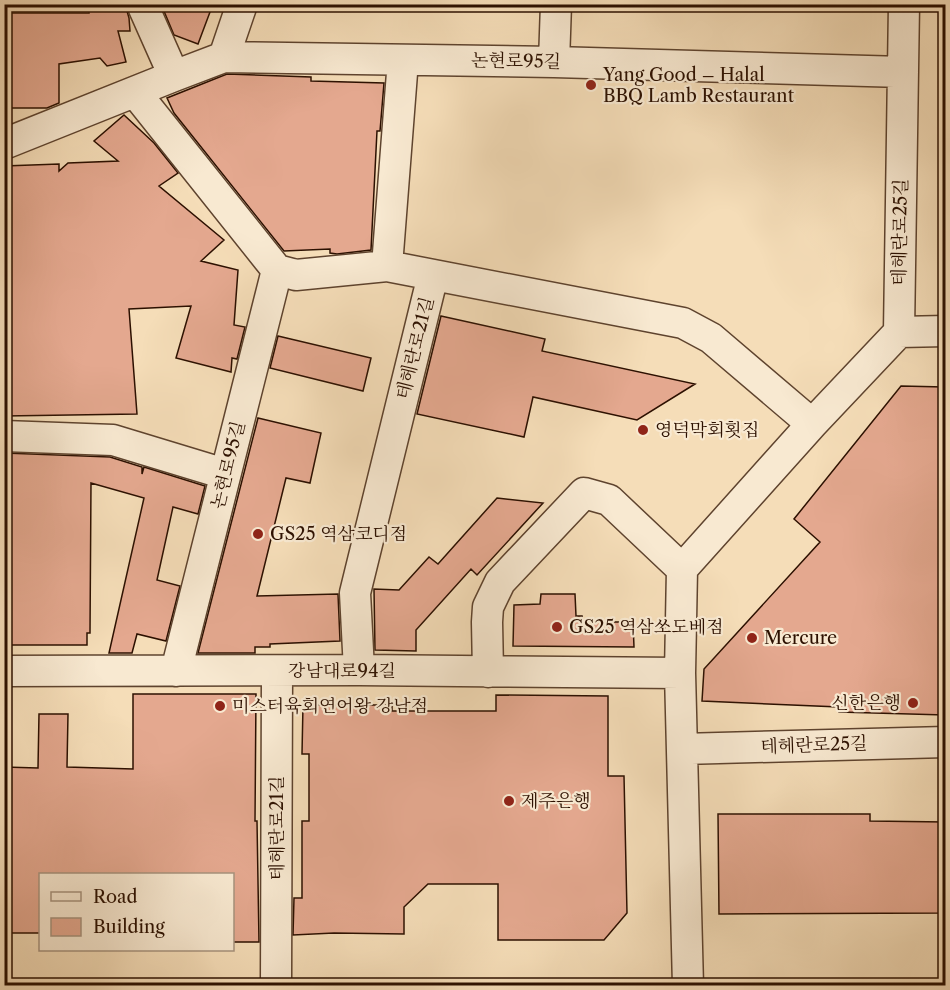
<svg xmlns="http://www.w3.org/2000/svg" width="950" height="990" viewBox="0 0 950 990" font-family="'Libre Caslon Text','Noto Serif KR',serif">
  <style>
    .building { fill: #e4a88f; stroke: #2c1000; stroke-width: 1.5 }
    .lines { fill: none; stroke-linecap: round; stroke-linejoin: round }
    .minor-casing { stroke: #5e432e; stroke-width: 33 }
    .minor { stroke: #f8e9d1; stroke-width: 30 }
    .poi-dot { fill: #8f2418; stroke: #f8e9d1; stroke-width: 2 }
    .labels { text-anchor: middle; stroke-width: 4.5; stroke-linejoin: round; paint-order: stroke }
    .street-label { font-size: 18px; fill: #2c1000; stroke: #f8e9d1 }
    .poi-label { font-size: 18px; fill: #2c1000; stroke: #f8e9d1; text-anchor: start }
  </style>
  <rect width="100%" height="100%" fill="#f5ddb8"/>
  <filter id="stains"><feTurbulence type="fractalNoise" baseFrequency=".00333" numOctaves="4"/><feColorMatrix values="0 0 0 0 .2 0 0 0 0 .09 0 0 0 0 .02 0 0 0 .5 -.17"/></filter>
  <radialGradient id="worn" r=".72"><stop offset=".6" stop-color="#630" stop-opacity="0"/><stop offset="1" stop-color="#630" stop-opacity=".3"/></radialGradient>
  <path class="building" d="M89 4H125L129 18 130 31H118L126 62 107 66 100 58 59 64V103L47 108H4V13H89Z
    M161 4H213L198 44 174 35Z
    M227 74 311 77V81L384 83 380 131H377L371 250 337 254 330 253V249L284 251 174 113 167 98Z
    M124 115 154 143 178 173 159 186 224 240 201 261 238 270 234 325 245 327 237 359 232 358 231 372 176 358 191 306 129 309 137 414 4 416V166L59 164V171L68 163 118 161 94 141Z
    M441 316 545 339 542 351 695 384 637 420 533 397 524 437 417 414Z
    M278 336 371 358 363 391 270 368Z
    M901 386 944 387 940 654H945V715L839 712V707L702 701 704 669 820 542 794 519Z
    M258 418 321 433 310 483 286 478 257 596 338 594 340 641 270 644V647H255V653H198Z
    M4 453 110 457 142 467V474L144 467 205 486 198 514 173 507 157 580 180 586 166 641 137 634 132 653H109L144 498 91 483 90 633H87V645H4Z
    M497 498 543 503 477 575 471 569 416 630V651L375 650 374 589 399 590 429 557 438 564Z
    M541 594H575L576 616H582V622H633L634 647 513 646 514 605 540 604Z
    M133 694H256L255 821H257L259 942H232V874H40V933H4V767L38 768 39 714H68L67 767 133 769Z
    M496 695 608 696V776H624L627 913 604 940H498V884H428L404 907V934L334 933 293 935 294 898H302V821H309V754H302L303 705H392V711H496Z
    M718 814H870V821L945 822V913L719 914Z"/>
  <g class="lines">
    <defs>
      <path id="minor" d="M142 4 174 76
        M224 57 242 4
        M554 62 556 4
        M135 92 277 270
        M4 144 174 76 224 57 554 62 903 72
        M387 266 403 60
        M277 270 296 275 387 266 683 323 711 338 812 424
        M899 332 946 331
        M4 436 113 440 225 474
        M359 670 355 593 433 275
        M4 671 359 670 680 673
        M176 671 277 270
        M488 672 487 622 488 607 500 582 584 493 609 500 682 569
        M682 749 946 742
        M276 986 277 671
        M688 986 680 673 682 569 812 424 899 332 904 4"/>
    </defs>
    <use href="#minor" class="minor-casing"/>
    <use href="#minor" class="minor"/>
  </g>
  <g class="poi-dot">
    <circle cx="591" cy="85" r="6"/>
    <circle cx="643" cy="430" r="6"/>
    <circle cx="258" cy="534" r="6"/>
    <circle cx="557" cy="627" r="6"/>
    <circle cx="752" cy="638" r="6"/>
    <circle cx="913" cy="703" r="6"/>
    <circle cx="220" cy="706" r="6"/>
    <circle cx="509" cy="801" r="6"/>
  </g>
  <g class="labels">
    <g class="street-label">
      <text transform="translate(516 61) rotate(1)" y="6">논현로95길</text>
      <text transform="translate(900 232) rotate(-89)" y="6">테헤란로25길</text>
      <text transform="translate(415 348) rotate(-76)" y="6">테헤란로21길</text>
      <text transform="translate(228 465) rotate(-76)" y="6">논현로95길</text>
      <text x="342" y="677">강남대로94길</text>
      <text transform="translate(814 745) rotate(-2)" y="6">테헤란로25길</text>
      <text transform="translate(277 828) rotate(-90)" y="6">테헤란로21길</text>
    </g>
    <g class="poi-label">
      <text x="603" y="81">Yang Good – Halal<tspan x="603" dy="21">BBQ Lamb Restaurant</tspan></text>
      <text x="655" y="436">영덕막회횟집</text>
      <text x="270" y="540">GS25 역삼코디점</text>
      <text x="569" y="633">GS25 역삼쏘도베점</text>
      <text x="764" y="644">Mercure</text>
      <text x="901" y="709" text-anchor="end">신한은행</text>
      <text x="232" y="712">미스터육회연어왕 강남점</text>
      <text x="521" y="807">제주은행</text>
    </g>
  </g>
  <rect width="950" height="990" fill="none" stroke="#f5ddb8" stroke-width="24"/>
  <rect x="6" y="6" width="938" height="978" fill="none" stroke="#2c1000" stroke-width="3"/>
  <rect x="12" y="12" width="926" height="966" fill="none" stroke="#2c1000" stroke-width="1.5"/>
  <rect x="39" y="873" width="195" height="78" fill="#f8e9d1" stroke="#a6927d" stroke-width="1.5"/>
  <rect x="51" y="892" width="30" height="9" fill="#f8e9d1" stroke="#a6927d" stroke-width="1.5"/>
  <text x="93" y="903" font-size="18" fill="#2c1000">Road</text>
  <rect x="51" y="918" width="30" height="18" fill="#e4a88f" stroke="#a6927d" stroke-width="1.5"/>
  <text x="93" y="933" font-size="18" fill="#2c1000">Building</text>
  <rect width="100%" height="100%" filter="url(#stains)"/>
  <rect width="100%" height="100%" fill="url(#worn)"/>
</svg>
